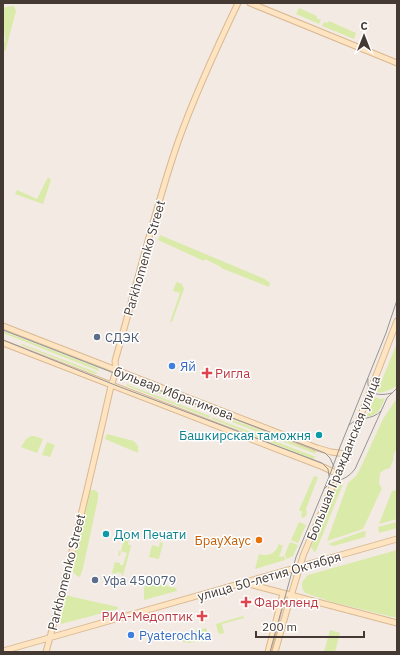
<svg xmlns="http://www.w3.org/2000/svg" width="400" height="655" viewBox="0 0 400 655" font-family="'IBM Plex Sans',sans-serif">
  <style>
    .green { fill: #d9eaa9 }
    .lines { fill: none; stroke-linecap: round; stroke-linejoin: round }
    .secondary-casing { stroke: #d9b892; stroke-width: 7 }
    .secondary { stroke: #ffe4c1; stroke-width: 5 }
    .tram { stroke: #949494; stroke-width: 1 }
    .service-dot { fill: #5c6f8a; stroke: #fff; stroke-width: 1.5 }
    .shop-dot { fill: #3f7fe0; stroke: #fff; stroke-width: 1.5 }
    .health-dot { fill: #e0444e; stroke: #fff; stroke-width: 1.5 }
    .culture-dot { fill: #0f9aa8; stroke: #fff; stroke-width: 1.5 }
    .food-dot { fill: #e8710a; stroke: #fff; stroke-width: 1.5 }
    .labels { text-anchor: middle; stroke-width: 3; stroke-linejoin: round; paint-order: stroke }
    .street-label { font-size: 13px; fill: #453a33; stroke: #fff }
    .service-label { font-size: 13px; fill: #4e5e75; stroke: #fff; text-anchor: start }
    .shop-label { font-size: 13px; fill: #366cbe; stroke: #fff; text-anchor: start }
    .health-label { font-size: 13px; fill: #be3a42; stroke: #fff; text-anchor: start }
    .culture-label { font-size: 13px; fill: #0d838f; stroke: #fff; text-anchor: end }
    .food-label { font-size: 13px; fill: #c56008; stroke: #fff; text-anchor: end }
  </style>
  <rect width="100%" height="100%" fill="#f3ebe3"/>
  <path class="green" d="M11 6H14L16 11 5 52 3 48V43L5 42 3 8Z
    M299 8 317 16 316 18 321 20 319 24 296 14Z
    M329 21 356 33 354 39 322 26 324 22 327 23Z
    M48 177 51 180 43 204 15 194 17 190 37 199Z
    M160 235 265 279 270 283 269 287 221 268V267L205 259 204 261 158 240Z
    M177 282 182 284 184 289 172 322H170L180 293 173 291 176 283Z
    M3 331 98 368 99 371 3 333Z
    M397 343V386C391 389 384 394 377 392Z
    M22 344 98 373 95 374 21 345Z
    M127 381H130L200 407 199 409Z
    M126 384 210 416 209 418 127 386Z
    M375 397 380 399 385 398C381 408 378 416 366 417Z
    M397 398V446L393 457 394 458 390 468 384 470 380 473 379 484 382 488 363 529 327 541 348 483 356 476 360 469 383 419Z
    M212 417 316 457 313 459 212 419Z
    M233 420 315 451 316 454 232 422Z
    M107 434 134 441 138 446V453L105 439Z
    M31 436H34L43 439 37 453 21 447 26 439Z
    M47 442 55 445 50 457 42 455Z
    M314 476 318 477 306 509 307 514 304 518 301 517 302 512 299 510Z
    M343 484 316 551 314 552 311 547 335 488Z
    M90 490H95L98 493V499L83 568 80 577 77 576 73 572V565Z
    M397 490V519L379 524 392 491Z
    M299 522 306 525 298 543 291 540Z
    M397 522V528L379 533 378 527Z
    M364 531 366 532 365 537 334 546 328 544Z
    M125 532 131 533 128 544 131 546 123 576 121 573 117 572 116 574 112 573 115 562 120 563V565H123L127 553 121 551 120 556 118 555 119 551H121L124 539 127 540 128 537 124 536Z
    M160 542 163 543 159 559 149 557 152 545 159 547Z
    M290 542 298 545 293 556 286 559 285 554Z
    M279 544 283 546 279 557 284 556 285 560 255 569 259 554C269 557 276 553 279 544Z
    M397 550V618L332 602 305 593 302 588V582L308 575Z
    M153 582 176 588 177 591 144 600V587Z
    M65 595 118 607V609L61 624V617Z
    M243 616 244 618 222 624 224 633 220 634 218 633 216 624Z
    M206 628 210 639 189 643 171 638Z
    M330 630 340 633 335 652H324Z"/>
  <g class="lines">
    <defs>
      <path id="secondary" d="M250 3 397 63
        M3 326 317 448 331 452 346 454
        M3 343 323 467 338 474
        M245 583 397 623
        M3 651 397 539
        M46 652C70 564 91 475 111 386L116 371 115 361C136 288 153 214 178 142 195 94 216 49 238 3
        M268 652 283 594
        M275 652 288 606 303 556 346 454 397 321"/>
    </defs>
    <use href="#secondary" class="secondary-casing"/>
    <use href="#secondary" class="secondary"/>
    <path class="tram" d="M3 330 119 375 325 453 330 458 334 467
      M3 340 120 387 322 463 328 469 329 476
      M368 379C366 396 380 396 392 393
      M349 425C358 416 372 421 381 411
      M324 489C332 479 345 483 355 469L387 398 397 388
      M270 652 296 557 329 477 340 447 386 333 397 300"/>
  </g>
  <g class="service-dot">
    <circle cx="97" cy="337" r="4"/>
    <circle cx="95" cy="580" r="4"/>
  </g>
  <g class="shop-dot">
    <circle cx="172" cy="366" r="4"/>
    <circle cx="131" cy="635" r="4"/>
  </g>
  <g class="health-dot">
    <path d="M205 367h4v4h4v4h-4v4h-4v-4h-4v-4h4z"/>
    <path d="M244 596h4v4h4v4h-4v4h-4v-4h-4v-4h4z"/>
    <path d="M200 610h4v4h4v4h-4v4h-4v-4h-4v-4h4z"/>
  </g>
  <g class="culture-dot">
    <circle cx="319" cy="435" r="4"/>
    <circle cx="106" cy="534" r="4"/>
  </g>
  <circle class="food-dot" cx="259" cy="540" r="4"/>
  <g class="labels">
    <g class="street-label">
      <text transform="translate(144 258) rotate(-74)" y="5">Parkhomenko Street</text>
      <text transform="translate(174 393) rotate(21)" y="5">бульвар Ибрагимова</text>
      <text transform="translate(343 458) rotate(-68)" y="5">Большая Гражданская улица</text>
      <text transform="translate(66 572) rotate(-76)" y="5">Parkhomenko Street</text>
      <text transform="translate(269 576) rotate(-16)" y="5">улица 50-летия Октября</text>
    </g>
    <g class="service-label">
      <text x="105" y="342">СДЭК</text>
      <text x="103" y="585">Уфа 450079</text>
    </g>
    <g class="shop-label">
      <text x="180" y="371">Яй</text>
      <text x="139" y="640">Pyaterochka</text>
    </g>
    <g class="health-label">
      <text x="215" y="378">Ригла</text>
      <text x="254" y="607">Фармленд</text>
      <text x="193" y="621" text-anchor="end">РИА-Медоптик</text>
    </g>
    <g class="culture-label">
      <text x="311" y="440">Башкирская таможня</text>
      <text x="114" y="539" text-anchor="start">Дом Печати</text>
    </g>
    <g class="food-label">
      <text x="251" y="545">БрауХаус</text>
    </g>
  </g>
  <rect width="400" height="655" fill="none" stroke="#453a33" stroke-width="8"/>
  <g transform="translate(364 36)" stroke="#ffffff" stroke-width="3" paint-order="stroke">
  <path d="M0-3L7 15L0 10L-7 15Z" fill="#453a33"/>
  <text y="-6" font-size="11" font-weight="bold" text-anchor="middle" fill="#453a33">С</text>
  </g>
  <path d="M256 631v6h108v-6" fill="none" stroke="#453a33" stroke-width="2"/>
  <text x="262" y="631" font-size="12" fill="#453a33" stroke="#ffffff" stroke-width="3" paint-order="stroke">200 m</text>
</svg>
